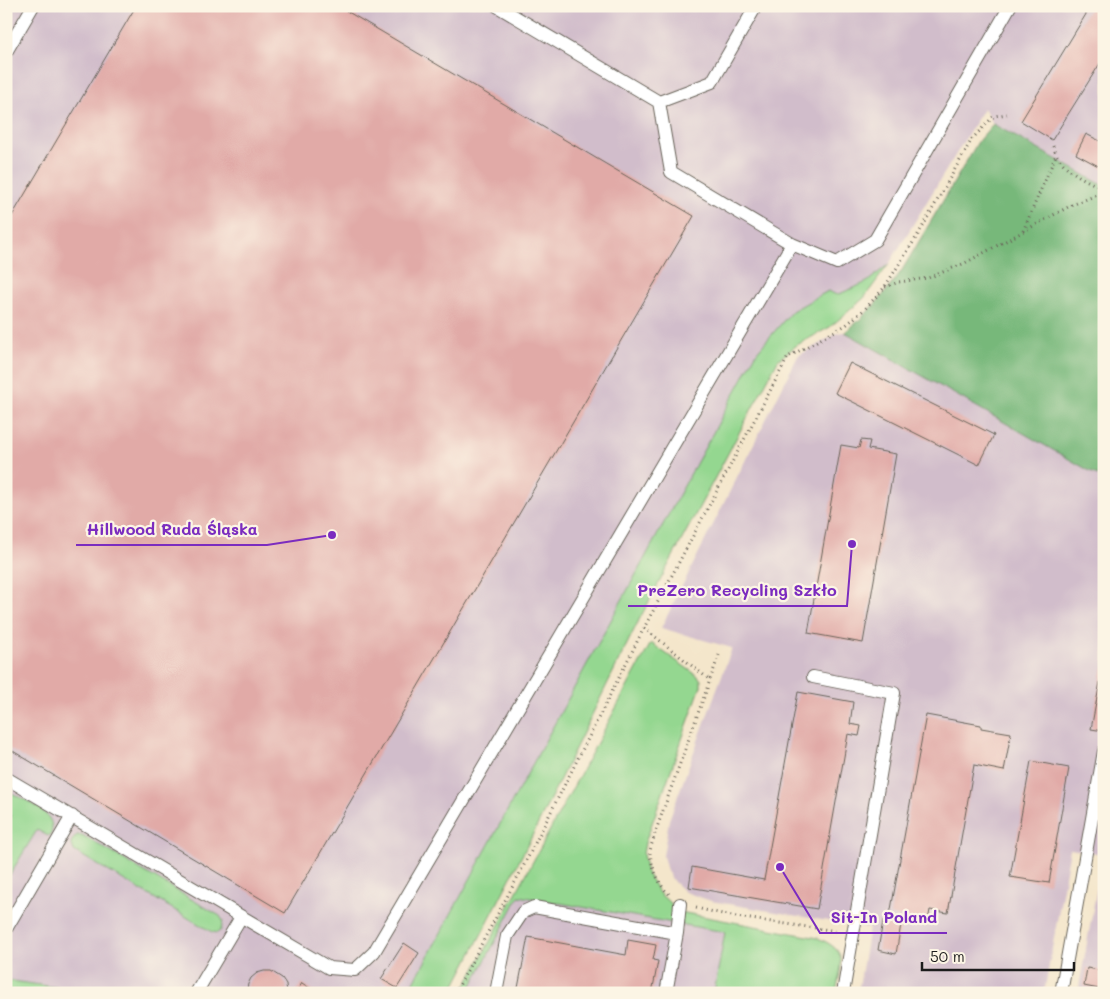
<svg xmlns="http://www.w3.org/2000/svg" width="1110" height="999" viewBox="0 0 1110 999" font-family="Mali,sans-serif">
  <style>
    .industrial { fill: #d1bdcb }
    .green { fill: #94d790; stroke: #587a56 }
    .forest { fill: #77b87a; stroke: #4a6a4b }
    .building { fill: #e1aaa7 }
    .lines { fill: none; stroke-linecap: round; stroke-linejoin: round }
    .lane-casing { stroke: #686359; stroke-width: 14 }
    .path { stroke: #686359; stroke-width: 3; stroke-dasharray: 1 4; stroke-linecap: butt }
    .lane { stroke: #fff; stroke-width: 12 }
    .leader { fill: none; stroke: #7b2cbf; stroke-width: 2 }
    .callout-dot { fill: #7b2cbf; stroke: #fcf5e5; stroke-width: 2 }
    .callout-label { font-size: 16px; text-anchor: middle; font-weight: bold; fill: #7b2cbf; stroke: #fcf5e5; stroke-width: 4.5; stroke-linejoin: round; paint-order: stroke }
  </style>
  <rect width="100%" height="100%" fill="#fcf5e5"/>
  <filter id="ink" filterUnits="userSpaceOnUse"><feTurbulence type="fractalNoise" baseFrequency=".02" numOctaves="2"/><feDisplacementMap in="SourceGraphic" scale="10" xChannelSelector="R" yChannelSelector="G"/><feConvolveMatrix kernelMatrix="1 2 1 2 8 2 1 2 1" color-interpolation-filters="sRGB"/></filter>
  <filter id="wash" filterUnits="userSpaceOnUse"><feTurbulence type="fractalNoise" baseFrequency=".0096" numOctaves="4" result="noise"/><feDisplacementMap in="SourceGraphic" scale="20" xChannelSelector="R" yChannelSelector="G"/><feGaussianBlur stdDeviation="1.12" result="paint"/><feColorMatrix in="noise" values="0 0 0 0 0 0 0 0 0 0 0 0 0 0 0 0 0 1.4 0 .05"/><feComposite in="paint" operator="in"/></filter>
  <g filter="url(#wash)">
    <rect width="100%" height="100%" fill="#f4e6cb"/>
    <path class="industrial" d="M6 6H1104V186L993 124 984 108 889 264 867 282 837 295 757 352 408 993H91L6 980Z
      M845 332 1104 479V993H1078L1103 854 1070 849 1044 993H858L869 928 711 901 685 892 674 882 667 871 663 856 669 820 732 648 661 628 798 356 838 333Z
      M519 896 725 932 714 993H468Z"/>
    <path class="green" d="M889 264 864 298 830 327 797 345 778 360 639 620 529 842 451 993H408L757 352 792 311 828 291 837 295 867 282Z
      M651 643 698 676 701 680V686L645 843 643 854 647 873 659 893 680 912 818 938C850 952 841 963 836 993H714L725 932 519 896 468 993H462Z
      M6 790C22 799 59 812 51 834L48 836 37 830 6 881V825L11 816 6 813Z
      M77 835H82L220 916 223 921 221 930 217 933 212 932 74 851 71 842Z
      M6 980 87 992 91 993H6Z"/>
    <path class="forest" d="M993 124 1104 186V479L845 332C867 315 886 293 902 270L979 140Z"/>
    <g id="blocks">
      <path class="building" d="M136 6H338L694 216 285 913 6 747V226Z
        M1091 6 1104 13V57L1052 140 1021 121Z
        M1086 134 1104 143V169L1076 154Z
        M850 363 994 435 979 465 835 393Z
        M861 440 870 441 868 449 896 454 863 643 808 633 841 445 859 448Z
        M1103 667H1104V731L1091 729Z
        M798 692 853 702 850 724 861 726 859 736 848 734 817 909 689 887 692 867 764 880Z
        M926 715 981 725V728L1011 733 1004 771 974 765 948 913 930 910 928 921H926L890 915Z
        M1031 761 1069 768 1049 883 1010 877Z
        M883 921 901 924 896 954 878 950Z
        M528 937 626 955 628 940 656 945 653 960 658 961 652 993H517Z
        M404 943 419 953 397 988 381 979Z
        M1087 968 1104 971V990L1084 986Z
        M264 971H271L282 978 286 984 287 993H246L248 984 251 978 257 973Z
        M302 983 317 993H296Z"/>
    </g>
  </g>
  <g filter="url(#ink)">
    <use href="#blocks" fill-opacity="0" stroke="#686359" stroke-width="1"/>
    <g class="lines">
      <defs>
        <path id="lane" d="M6 52 33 6
          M659 102 712 82 756 6
          M792 244 837 263 875 240 1010 6
          M813 677 894 693 843 993
          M6 778 329 968 355 970 374 952 792 244 671 172 659 102 497 6
          M6 929 72 816
          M677 933 680 904
          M196 993 241 917
          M496 993 507 936 523 912 534 907 677 933 666 993
          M1061 993 1104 751"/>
      </defs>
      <use href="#lane" class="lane-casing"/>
      <path class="path" d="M1053 146C1060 169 1083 179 1104 189
        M1023 231 1056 155
        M885 287 899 282 928 278 965 263 1072 205 1104 192
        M644 628 710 680
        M669 894C659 886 651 865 650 853 650 847 654 839 655 833L719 655
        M696 908 736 917 837 931
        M455 993 521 871 644 628 788 357 846 325 865 309 884 288 919 233 972 139 994 116 1007 114"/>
      <use href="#lane" class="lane"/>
    </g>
  </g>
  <path class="leader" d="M332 535L267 545H76M852 544L847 606H628M780 867L820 933H947"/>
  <g class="callout-dot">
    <circle cx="332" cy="535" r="5"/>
    <circle cx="852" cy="544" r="5"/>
    <circle cx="780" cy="867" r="5"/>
  </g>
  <g class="callout-label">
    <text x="172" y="535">Hillwood Ruda Śląska</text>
    <text x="737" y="596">PreZero Recycling Szkło</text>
    <text x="884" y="923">Sit-In Poland</text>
  </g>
  <rect width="1110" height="999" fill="none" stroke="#fcf5e5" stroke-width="25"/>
  <path d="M922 962v8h152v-8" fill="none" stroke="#1c1c1c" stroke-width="2.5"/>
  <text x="930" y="962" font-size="15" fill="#1c1c1c" stroke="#fcf5e5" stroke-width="4" paint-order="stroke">50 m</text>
</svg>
